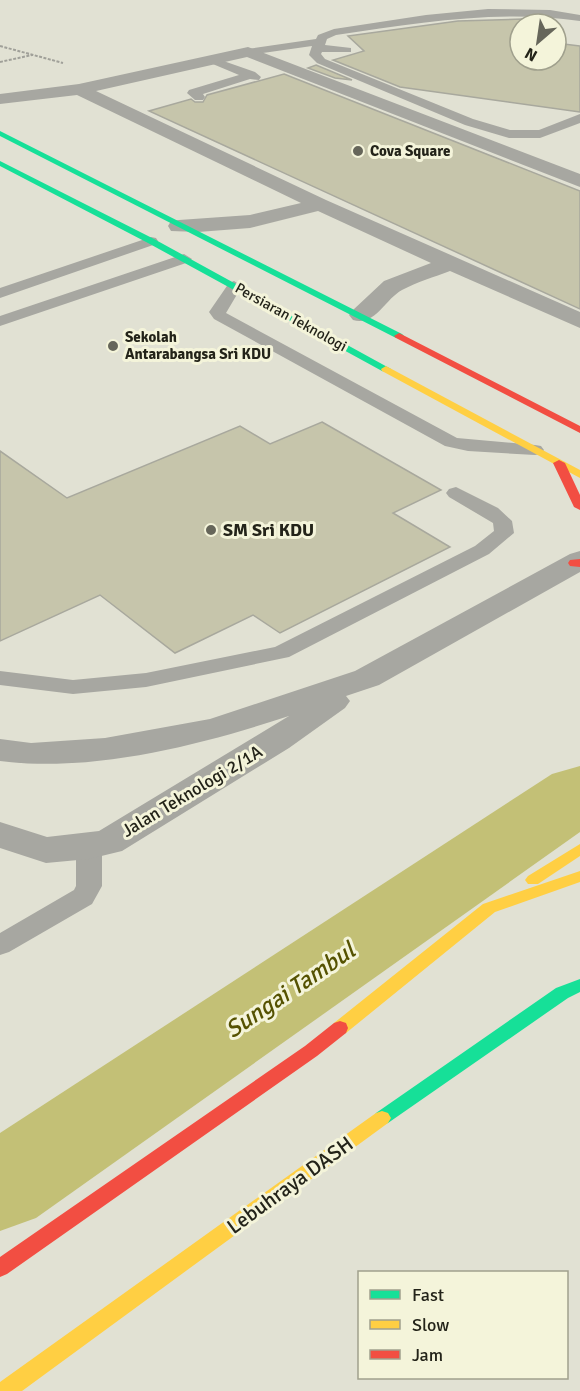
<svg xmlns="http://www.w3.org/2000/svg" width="580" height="1391" viewBox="0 0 580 1391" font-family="Signika,sans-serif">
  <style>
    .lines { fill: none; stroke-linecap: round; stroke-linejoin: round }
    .river { fill: #c3c076; fill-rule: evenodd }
    .building { fill: #c6c5ab; stroke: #a8a89d; stroke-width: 1.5 }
    .path { stroke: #a0a099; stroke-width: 2; stroke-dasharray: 3 1.5; stroke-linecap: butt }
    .lane { fill: #a7a7a1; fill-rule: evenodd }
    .street { fill: #a7a7a1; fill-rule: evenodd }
    .fast { fill: #16e098; fill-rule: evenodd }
    .slow { fill: #ffcf43; fill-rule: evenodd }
    .jam { fill: #f24e42; fill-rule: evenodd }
    .poi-dot { fill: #66665a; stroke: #f4f4da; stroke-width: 2 }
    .labels { text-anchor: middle; stroke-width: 6; stroke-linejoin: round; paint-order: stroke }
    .far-poi-label { font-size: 15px; font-weight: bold; fill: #232319; stroke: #f4f4da; text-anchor: start }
    .far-street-label { font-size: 15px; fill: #232319; stroke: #f4f4da }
    .poi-label { font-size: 18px; font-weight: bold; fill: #232319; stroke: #f4f4da; text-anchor: start }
    .street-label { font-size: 18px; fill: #232319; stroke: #f4f4da }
    .near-street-label { font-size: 21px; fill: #232319; stroke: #f4f4da }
    .near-water-label { font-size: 24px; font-style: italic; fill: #555201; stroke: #f4f4da }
  </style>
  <rect width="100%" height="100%" fill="#e1e1d3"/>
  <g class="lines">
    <path class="river" d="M580 766V832L36 1218 0 1231V1133L552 774Z"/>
  </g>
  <path class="building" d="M523 19 530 24H520V60H556V43L580 46V112L400 87 333 60 364 51 348 36 458 21Z
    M316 65 352 80 335 78 308 68Z
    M284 74 580 191V309L149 111 191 99 195 102H203L207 95Z
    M322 422 441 490 393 513 450 547 280 633 253 615 175 653 100 595 0 641V451L67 498 240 426 270 444Z"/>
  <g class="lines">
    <path class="path" d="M0 46 63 63
      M0 62 32 55"/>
    <path class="lane" d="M488 9 550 10 580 15V21C498 9 418 23 336 35L327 39 325 45 351 48V52H322L321 54 325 59 473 119 510 130H539L580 114V123L540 138H509L465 125 317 63 309 55 312 46 248 55 242 52 248 49 316 39 318 35 334 29 426 15Z
      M212 57 255 72 261 77 259 80 250 79 203 94 205 97 203 100H195L187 93 189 90 239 75 208 62 206 60Z
      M151 237 156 238 158 241 156 244 0 298V288Z
      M184 254 192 259 189 262 0 326V316Z
      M234 281 242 286 226 313 457 438 535 445 541 446 544 450 541 454 535 455 468 451 445 446 214 319 209 312 229 283Z
      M456 487 498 508 512 521 514 533 489 554 289 657 146 687 73 694 0 685V671L73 680 146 673 275 647 475 546 494 531 493 523 449 497 446 493 449 489Z
      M89 837 98 840 102 846V886L92 904 9 952 0 955V933L74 890 76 886V846L80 840Z"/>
    <path class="street" d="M248 47 580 174V187L247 57 96 91 326 200 580 312V328L450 271C434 277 417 282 402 290 384 300 376 326 353 320L349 315 353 310 384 281 431 263 318 211 250 228 198 232 171 231 168 226 171 221 179 220 250 215 301 203 77 95 0 104V94L79 84Z
      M580 551V572L379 685 346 696 350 701 345 708 289 748 122 851 89 859 46 863 0 848V822L47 837 99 831 289 716C201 745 93 773 0 761V739L31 743 105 738 210 719 355 671 570 554Z"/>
    <path class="fast" d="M0 131 402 334 404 336 396 338 0 136Z
      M0 161 154 239 391 369 386 372 382 371 148 243 0 166Z
      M580 979V992L568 998 388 1123 382 1125 376 1123 373 1118 376 1113 556 988Z"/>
    <path class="slow" d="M386 366 580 470V478L382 371 381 369Z
      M580 844V856L538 884H528L525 880 528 876Z
      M580 871V882L495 912 346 1033 340 1035 334 1033 332 1028 334 1023 483 904Z
      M382 1111 388 1113 391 1118 388 1123 22 1391H0V1382L376 1113Z"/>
    <path class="jam" d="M399 333 580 426V433L396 338 394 336Z
      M559 460 565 463 580 495V510L574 507 553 463Z
      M580 559V567L570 566 568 563 570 560Z
      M340 1021 346 1023 348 1028 346 1033 317 1056 7 1274 0 1277V1257L305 1046 334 1023Z"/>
  </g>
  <g class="poi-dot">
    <circle cx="358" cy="151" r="6"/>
    <circle cx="113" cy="346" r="6"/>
    <circle cx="211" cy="530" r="6"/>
  </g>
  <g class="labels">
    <g class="far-poi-label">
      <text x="370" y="156">Cova Square</text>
      <text x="125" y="342">Sekolah<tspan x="125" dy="17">Antarabangsa Sri KDU</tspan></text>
    </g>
    <g class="far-street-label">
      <text transform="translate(291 317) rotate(29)" y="5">Persiaran Teknologi</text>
    </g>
    <g class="poi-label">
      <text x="223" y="536">SM Sri KDU</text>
    </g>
    <g class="street-label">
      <text transform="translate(192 791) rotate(-31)" y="6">Jalan Teknologi 2/1A</text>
    </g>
    <g class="near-street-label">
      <text transform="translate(290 1185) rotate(-36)" y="7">Lebuhraya DASH</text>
    </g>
    <g class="near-water-label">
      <text transform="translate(290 990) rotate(-34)" y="8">Sungai Tambul</text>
    </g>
  </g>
  <rect x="358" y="1271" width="210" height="108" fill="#f4f4da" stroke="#a0a08d" stroke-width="1.5"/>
  <rect x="370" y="1290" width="30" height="9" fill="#16e098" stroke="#a0a08d" stroke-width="1.5"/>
  <text x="412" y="1301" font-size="18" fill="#232319">Fast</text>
  <rect x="370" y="1320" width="30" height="9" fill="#ffcf43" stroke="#a0a08d" stroke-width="1.5"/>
  <text x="412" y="1331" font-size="18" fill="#232319">Slow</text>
  <rect x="370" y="1350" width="30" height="9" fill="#f24e42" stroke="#a0a08d" stroke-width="1.5"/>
  <text x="412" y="1361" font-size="18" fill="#232319">Jam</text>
  <g transform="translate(538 42) rotate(209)"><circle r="28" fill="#f4f4da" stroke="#a0a08d" stroke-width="1.5"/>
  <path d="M0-4.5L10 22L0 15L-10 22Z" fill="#66665a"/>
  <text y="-9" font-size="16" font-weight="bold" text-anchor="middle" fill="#232319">N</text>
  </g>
</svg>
